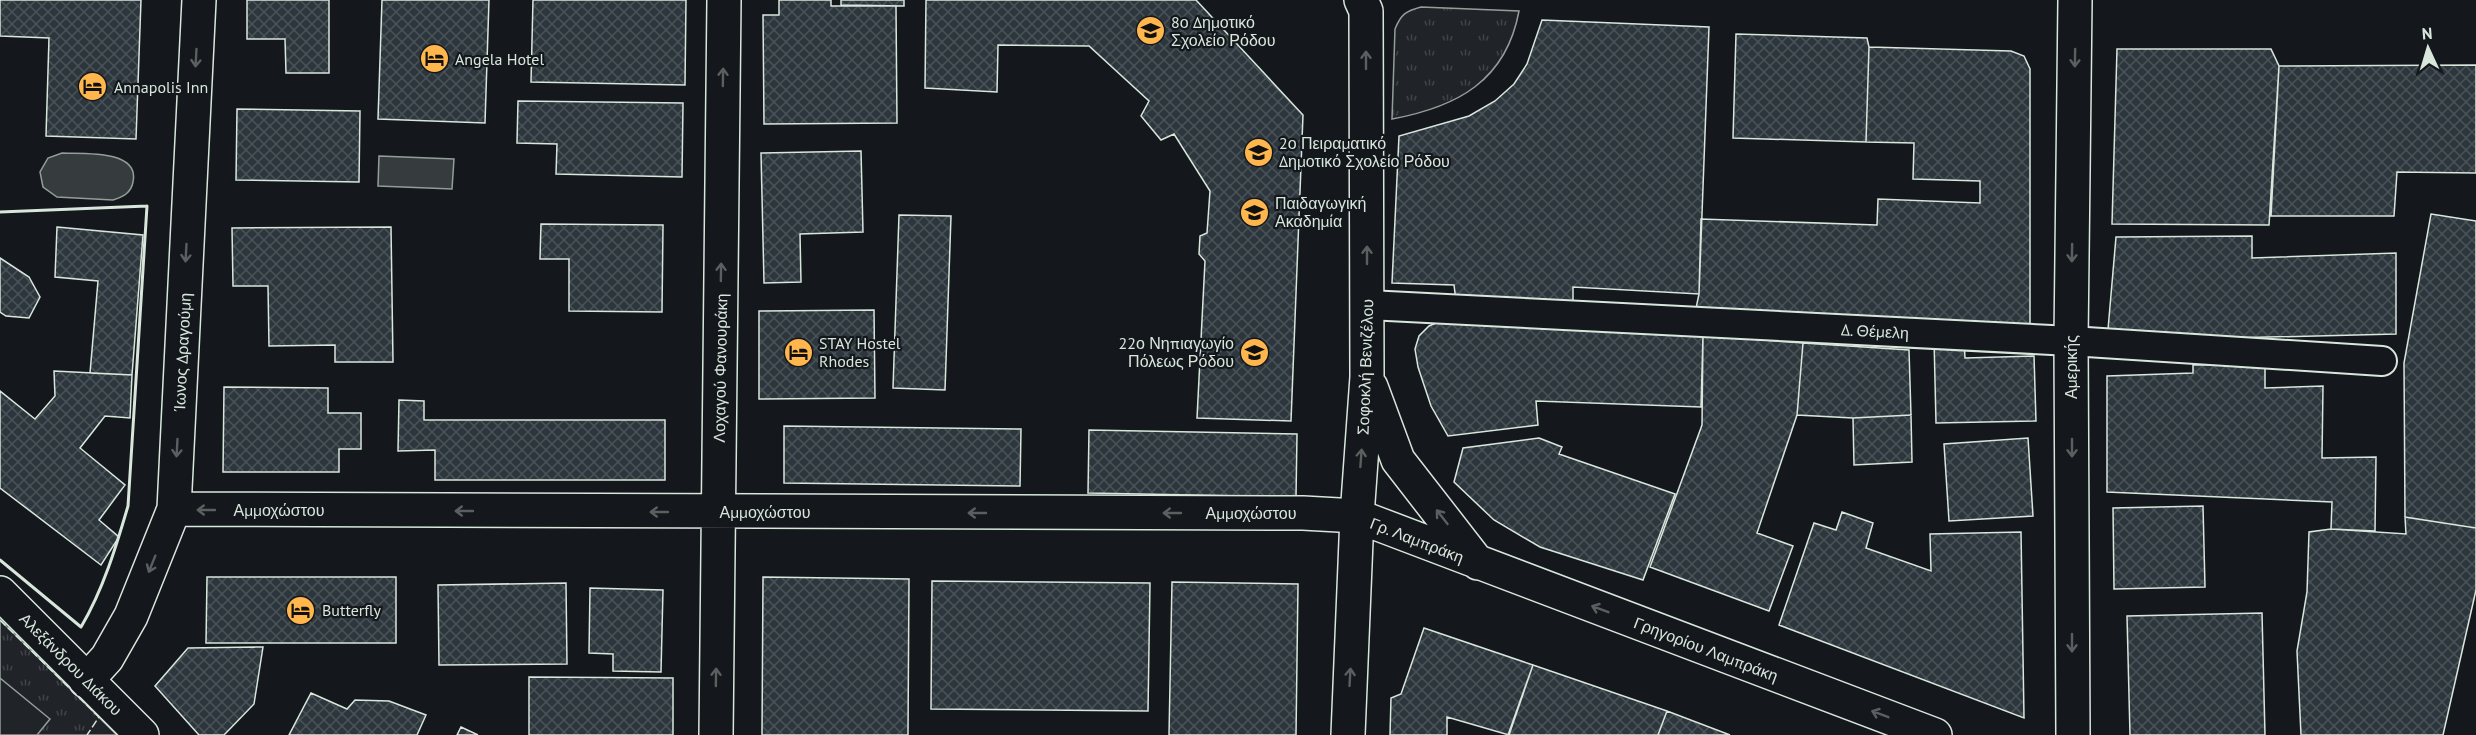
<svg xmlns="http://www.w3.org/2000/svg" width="2476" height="735" viewBox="0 0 2476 735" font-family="'PT Sans',sans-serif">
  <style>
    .park { fill: url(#park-tufts); stroke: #939e99; stroke-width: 1.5 }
    .pitch { fill: #202428; stroke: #939e99; stroke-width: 1.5 }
    .water { fill: #363b3e; stroke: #939e99; stroke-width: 1.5 }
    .building { fill: url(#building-cross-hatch); stroke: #d8e6dc; stroke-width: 1.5 }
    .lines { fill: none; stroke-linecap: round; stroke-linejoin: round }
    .pedestrian-casing { stroke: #d8e6dc; stroke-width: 32 }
    .minor-casing { stroke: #d8e6dc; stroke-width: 36 }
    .tertiary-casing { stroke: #d8e6dc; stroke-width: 36 }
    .pedestrian { stroke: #14181c; stroke-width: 28 }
    .minor { stroke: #14181c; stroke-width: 33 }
    .tertiary { stroke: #14181c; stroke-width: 33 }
    .fence { stroke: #d8e6dc; stroke-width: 1.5; stroke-dasharray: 8 3; stroke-linecap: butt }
    .wall { stroke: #d8e6dc; stroke-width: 3 }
    .oneway { stroke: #59605f }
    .labels { text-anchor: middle; stroke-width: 4.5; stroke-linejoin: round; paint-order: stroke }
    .poi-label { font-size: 16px; fill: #d8e6dc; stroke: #14181c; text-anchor: start }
    .street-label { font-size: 16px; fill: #d8e6dc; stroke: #14181c }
  </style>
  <defs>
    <pattern id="park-tufts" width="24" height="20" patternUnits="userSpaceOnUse" patternTransform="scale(1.5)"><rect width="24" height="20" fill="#202428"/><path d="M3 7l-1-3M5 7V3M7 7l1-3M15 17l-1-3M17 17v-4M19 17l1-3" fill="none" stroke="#404447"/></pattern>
    <pattern id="building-cross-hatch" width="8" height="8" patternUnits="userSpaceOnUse" patternTransform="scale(1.5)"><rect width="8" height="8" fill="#2c363c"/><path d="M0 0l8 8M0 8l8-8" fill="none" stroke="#4a5358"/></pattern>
  </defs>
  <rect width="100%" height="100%" fill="#14181c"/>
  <path class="park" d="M1421 7 1519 11C1506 81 1457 107 1392 119L1395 29C1401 14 1406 11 1421 7Z
    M0 620 117 735H0Z"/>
  <path class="pitch" d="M0 678 50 719 37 735H0Z"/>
  <path class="water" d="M62 153C82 154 140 149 133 182 131 193 123 197 113 200L57 197 43 187 40 172 48 158Z
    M379 156 454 159 452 189 378 186Z"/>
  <path class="building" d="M0 0H141L136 139 46 136 49 38 0 36Z
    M247 0H329V73H286L285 39H247Z
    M382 0H489L485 123 378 119Z
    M533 0H686L685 85 531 82Z
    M779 0H831V6H896L897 123 764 124 763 15H779Z
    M841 0H904V6L841 5Z
    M926 0H1196L1303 115 1291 421 1197 418 1205 261 1199 254 1200 236 1207 233 1210 191 1174 134 1161 140 1141 116 1149 101 1089 46 998 45 997 92 925 88Z
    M1542 20 1709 27 1699 294 1573 287V308L1456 301 1454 285 1392 283 1399 136 1469 116 1495 101 1514 84 1527 64Z
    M1736 34 1867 38 1869 47 1866 142 1733 138Z
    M1869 47 2011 51 2024 56 2030 69V335L1695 313 1699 294 1701 219 1877 225 1878 199 1980 203V181L1913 179 1914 143 1866 142Z
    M2117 49H2271L2279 66 2269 225 2112 224Z
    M2476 65V173L2397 172 2394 216H2271L2279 66Z
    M518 101 683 103 682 177 556 174 557 144 517 143Z
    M237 109 360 111 359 182 236 180Z
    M861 151 863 232 800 234 801 282 764 283 761 153Z
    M2431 214 2476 221V528L2405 517 2404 363Z
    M899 215 951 216 945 390 893 388Z
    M541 224 663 225 662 312 569 311V259H540Z
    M57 227 143 235 132 375 90 373 98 281 55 277Z
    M391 227 393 362H335V345L269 346 268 286H233L232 228Z
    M2252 236V258L2396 253V334L2107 341 2116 237Z
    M0 258 29 277 40 297 29 318 6 316 0 312Z
    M874 310 875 398 759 399V311Z
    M1443 320 1703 335 1701 407 1536 401 1538 425 1448 436 1431 406 1418 367 1415 349 1419 336 1429 326Z
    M1703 335 1803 343 1797 415 1757 533 1793 546 1769 611 1650 567 1702 425Z
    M1964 338 1965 358 2034 356 2036 421 1936 423 1934 339Z
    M1803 343 1909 350 1911 415 1853 418 1797 415Z
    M2265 364V388L2323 386 2322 458 2376 457 2375 531 2331 529 2332 502 2107 492V376L2193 373V365Z
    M54 371 132 375 130 418 105 416 80 448 125 485 99 520 119 537 101 565 0 488V391L35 419 55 396Z
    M224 387 328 388V413H361V449H339V472H223Z
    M399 400 424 401V420H665V480H435V450L398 451Z
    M1911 415 1912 462 1854 465 1853 418Z
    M784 426 1021 429 1020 486 784 483Z
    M1089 430 1297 434 1296 497 1088 493Z
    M1539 438 1562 447 1559 454 1675 494 1643 580 1540 547 1494 520 1454 482 1463 448Z
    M2028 438 2033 516 1949 521 1944 444Z
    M2203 506 2205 587 2114 589 2113 508Z
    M1842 512 1873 523 1866 548 1931 571 1930 534 2021 532 2024 718 1779 625 1814 523 1836 530Z
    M2405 517 2476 528V590L2443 735H2301L2297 651 2307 592 2309 532 2331 529 2406 534Z
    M207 577H396V643H206Z
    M763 577 909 579 908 735H762Z
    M932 581 1150 583 1148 711 931 709Z
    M1172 582 1298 584 1296 735H1169Z
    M566 583 567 664 439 665 438 585Z
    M590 588 663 590 661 672 613 671V654L589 653Z
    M2262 613 2265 735H2130L2127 616Z
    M1424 628 1533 665 1509 735 1447 717V735H1390L1391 698 1401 694Z
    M263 647 254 704 224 735H199L155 686 188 648Z
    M1533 665 1667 711 1658 735H1508Z
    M529 677 673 678V735H529Z
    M311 693 347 709 355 700 389 701 426 715 417 735H289Z
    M1667 711 1730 735H1658Z
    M461 727 478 735H457Z"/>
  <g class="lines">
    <defs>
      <path id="pedestrian" d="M1368 305 2071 341 2382 361"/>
      <path id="minor" d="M174 509 1303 513 1357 516
        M86 681 107 658 131 616 174 509 199 0
        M716 735 724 0"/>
      <path id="tertiary" d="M1371 387 1398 460 1478 563
        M1357 516 1935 735
        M0 593 142 735
        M1348 735 1357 516 1367 377 1366 11 1361 0
        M2073 735 2071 341 2075 0"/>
    </defs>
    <use href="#pedestrian" class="pedestrian-casing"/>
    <use href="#minor" class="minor-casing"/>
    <use href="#tertiary" class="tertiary-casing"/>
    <use href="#pedestrian" class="pedestrian"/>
    <use href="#minor" class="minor"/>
    <use href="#tertiary" class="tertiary"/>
    <path class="fence" d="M0 620 99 717 87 735"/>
    <path class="wall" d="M0 212 147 206
      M0 560 81 627C103 590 116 547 128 506L147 206"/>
  </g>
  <defs><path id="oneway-shaft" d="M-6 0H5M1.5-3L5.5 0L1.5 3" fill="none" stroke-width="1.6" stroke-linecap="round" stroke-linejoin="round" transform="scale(1.5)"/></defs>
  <g class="oneway">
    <use href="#oneway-shaft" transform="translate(196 58) rotate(93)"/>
    <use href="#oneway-shaft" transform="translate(2075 58) rotate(91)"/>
    <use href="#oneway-shaft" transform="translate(1366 60) rotate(-90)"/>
    <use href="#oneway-shaft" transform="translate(723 77) rotate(-89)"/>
    <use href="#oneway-shaft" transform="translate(186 253) rotate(93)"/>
    <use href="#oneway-shaft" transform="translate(2072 253) rotate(91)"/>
    <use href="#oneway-shaft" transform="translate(1367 255) rotate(-90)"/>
    <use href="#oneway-shaft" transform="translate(721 272) rotate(-89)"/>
    <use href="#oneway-shaft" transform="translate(177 448) rotate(93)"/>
    <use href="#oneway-shaft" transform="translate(2072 448) rotate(90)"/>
    <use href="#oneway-shaft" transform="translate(1361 458) rotate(-86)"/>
    <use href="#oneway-shaft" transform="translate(206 510) rotate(-180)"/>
    <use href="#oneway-shaft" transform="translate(464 511) rotate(-180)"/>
    <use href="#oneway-shaft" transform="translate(659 512) rotate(-180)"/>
    <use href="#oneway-shaft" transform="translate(977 513) rotate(-180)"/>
    <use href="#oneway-shaft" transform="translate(1172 513) rotate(-180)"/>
    <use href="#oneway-shaft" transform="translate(1442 517) rotate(-128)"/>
    <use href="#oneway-shaft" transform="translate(152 564) rotate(112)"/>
    <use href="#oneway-shaft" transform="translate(1600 609) rotate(-159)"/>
    <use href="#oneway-shaft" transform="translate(2072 643) rotate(90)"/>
    <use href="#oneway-shaft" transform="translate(716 677) rotate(-89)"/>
    <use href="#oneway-shaft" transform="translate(1350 677) rotate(-87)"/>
    <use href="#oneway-shaft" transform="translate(1880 714) rotate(-159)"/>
  </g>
  <defs>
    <symbol id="school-disc" viewBox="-11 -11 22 22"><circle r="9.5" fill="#ffb74d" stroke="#14181c"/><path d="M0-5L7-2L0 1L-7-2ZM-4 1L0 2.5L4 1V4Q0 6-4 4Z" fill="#111"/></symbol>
    <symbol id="hotel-disc" viewBox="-11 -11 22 22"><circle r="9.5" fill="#ffb74d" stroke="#14181c"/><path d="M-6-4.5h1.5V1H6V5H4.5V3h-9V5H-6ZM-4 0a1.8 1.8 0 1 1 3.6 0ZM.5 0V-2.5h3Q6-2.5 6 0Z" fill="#111"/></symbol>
  </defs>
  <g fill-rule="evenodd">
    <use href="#school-disc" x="1134" y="14" width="33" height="33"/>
    <use href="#hotel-disc" x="418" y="42" width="33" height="33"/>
    <use href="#hotel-disc" x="76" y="70" width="33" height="33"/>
    <use href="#school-disc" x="1242" y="136" width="33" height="33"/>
    <use href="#school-disc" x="1238" y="196" width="33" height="33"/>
    <use href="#hotel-disc" x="782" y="336" width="33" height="33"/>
    <use href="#school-disc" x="1238" y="336" width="33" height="33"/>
    <use href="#hotel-disc" x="284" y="594" width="33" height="33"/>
  </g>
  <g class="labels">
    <g class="poi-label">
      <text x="1171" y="28">8ο Δημοτικό<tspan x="1171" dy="18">Σχολείο Ρόδου</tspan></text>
      <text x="455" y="65">Angela Hotel</text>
      <text x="114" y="93">Annapolis Inn</text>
      <text x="1279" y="149">2ο Πειραματικό<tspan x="1279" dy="18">Δημοτικό Σχολείο Ρόδου</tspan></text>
      <text x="1275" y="209">Παιδαγωγική<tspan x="1275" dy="18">Ακαδημία</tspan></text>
      <text x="819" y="349">STAY Hostel<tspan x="819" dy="18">Rhodes</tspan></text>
      <text x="1234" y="349" text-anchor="end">22ο Νηπιαγωγίο<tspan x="1234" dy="18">Πόλεως Ρόδου</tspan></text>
      <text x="322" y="616">Butterfly</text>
    </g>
    <g class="street-label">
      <text transform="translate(1875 331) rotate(3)" y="6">Δ. Θέμελη</text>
      <text transform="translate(182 352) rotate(-87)" y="6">Ίωνος Δραγούμη</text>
      <text transform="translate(1365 367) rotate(-88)" y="6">Σοφοκλή Βενιζέλου</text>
      <text transform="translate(2071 367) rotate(-90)" y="6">Αμερικής</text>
      <text transform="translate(720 368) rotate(-89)" y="6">Λοχαγού Φανουράκη</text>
      <text x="279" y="516">Αμμοχώστου</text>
      <text x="765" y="518">Αμμοχώστου</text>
      <text x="1251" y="519">Αμμοχώστου</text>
      <text transform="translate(1417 540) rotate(21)" y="6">Γρ. Λαμπράκη</text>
      <text transform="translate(1706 649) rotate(21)" y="6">Γρηγορίου Λαμπράκη</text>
      <text transform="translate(71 664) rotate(45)" y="6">Αλεξάνδρου Διάκου</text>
    </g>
  </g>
  <g transform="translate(2428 48) rotate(356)" stroke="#14181c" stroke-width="4.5" paint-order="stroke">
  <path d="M0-4.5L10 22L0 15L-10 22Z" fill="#d8e6dc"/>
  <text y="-9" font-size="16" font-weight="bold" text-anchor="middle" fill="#d8e6dc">N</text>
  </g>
</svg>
